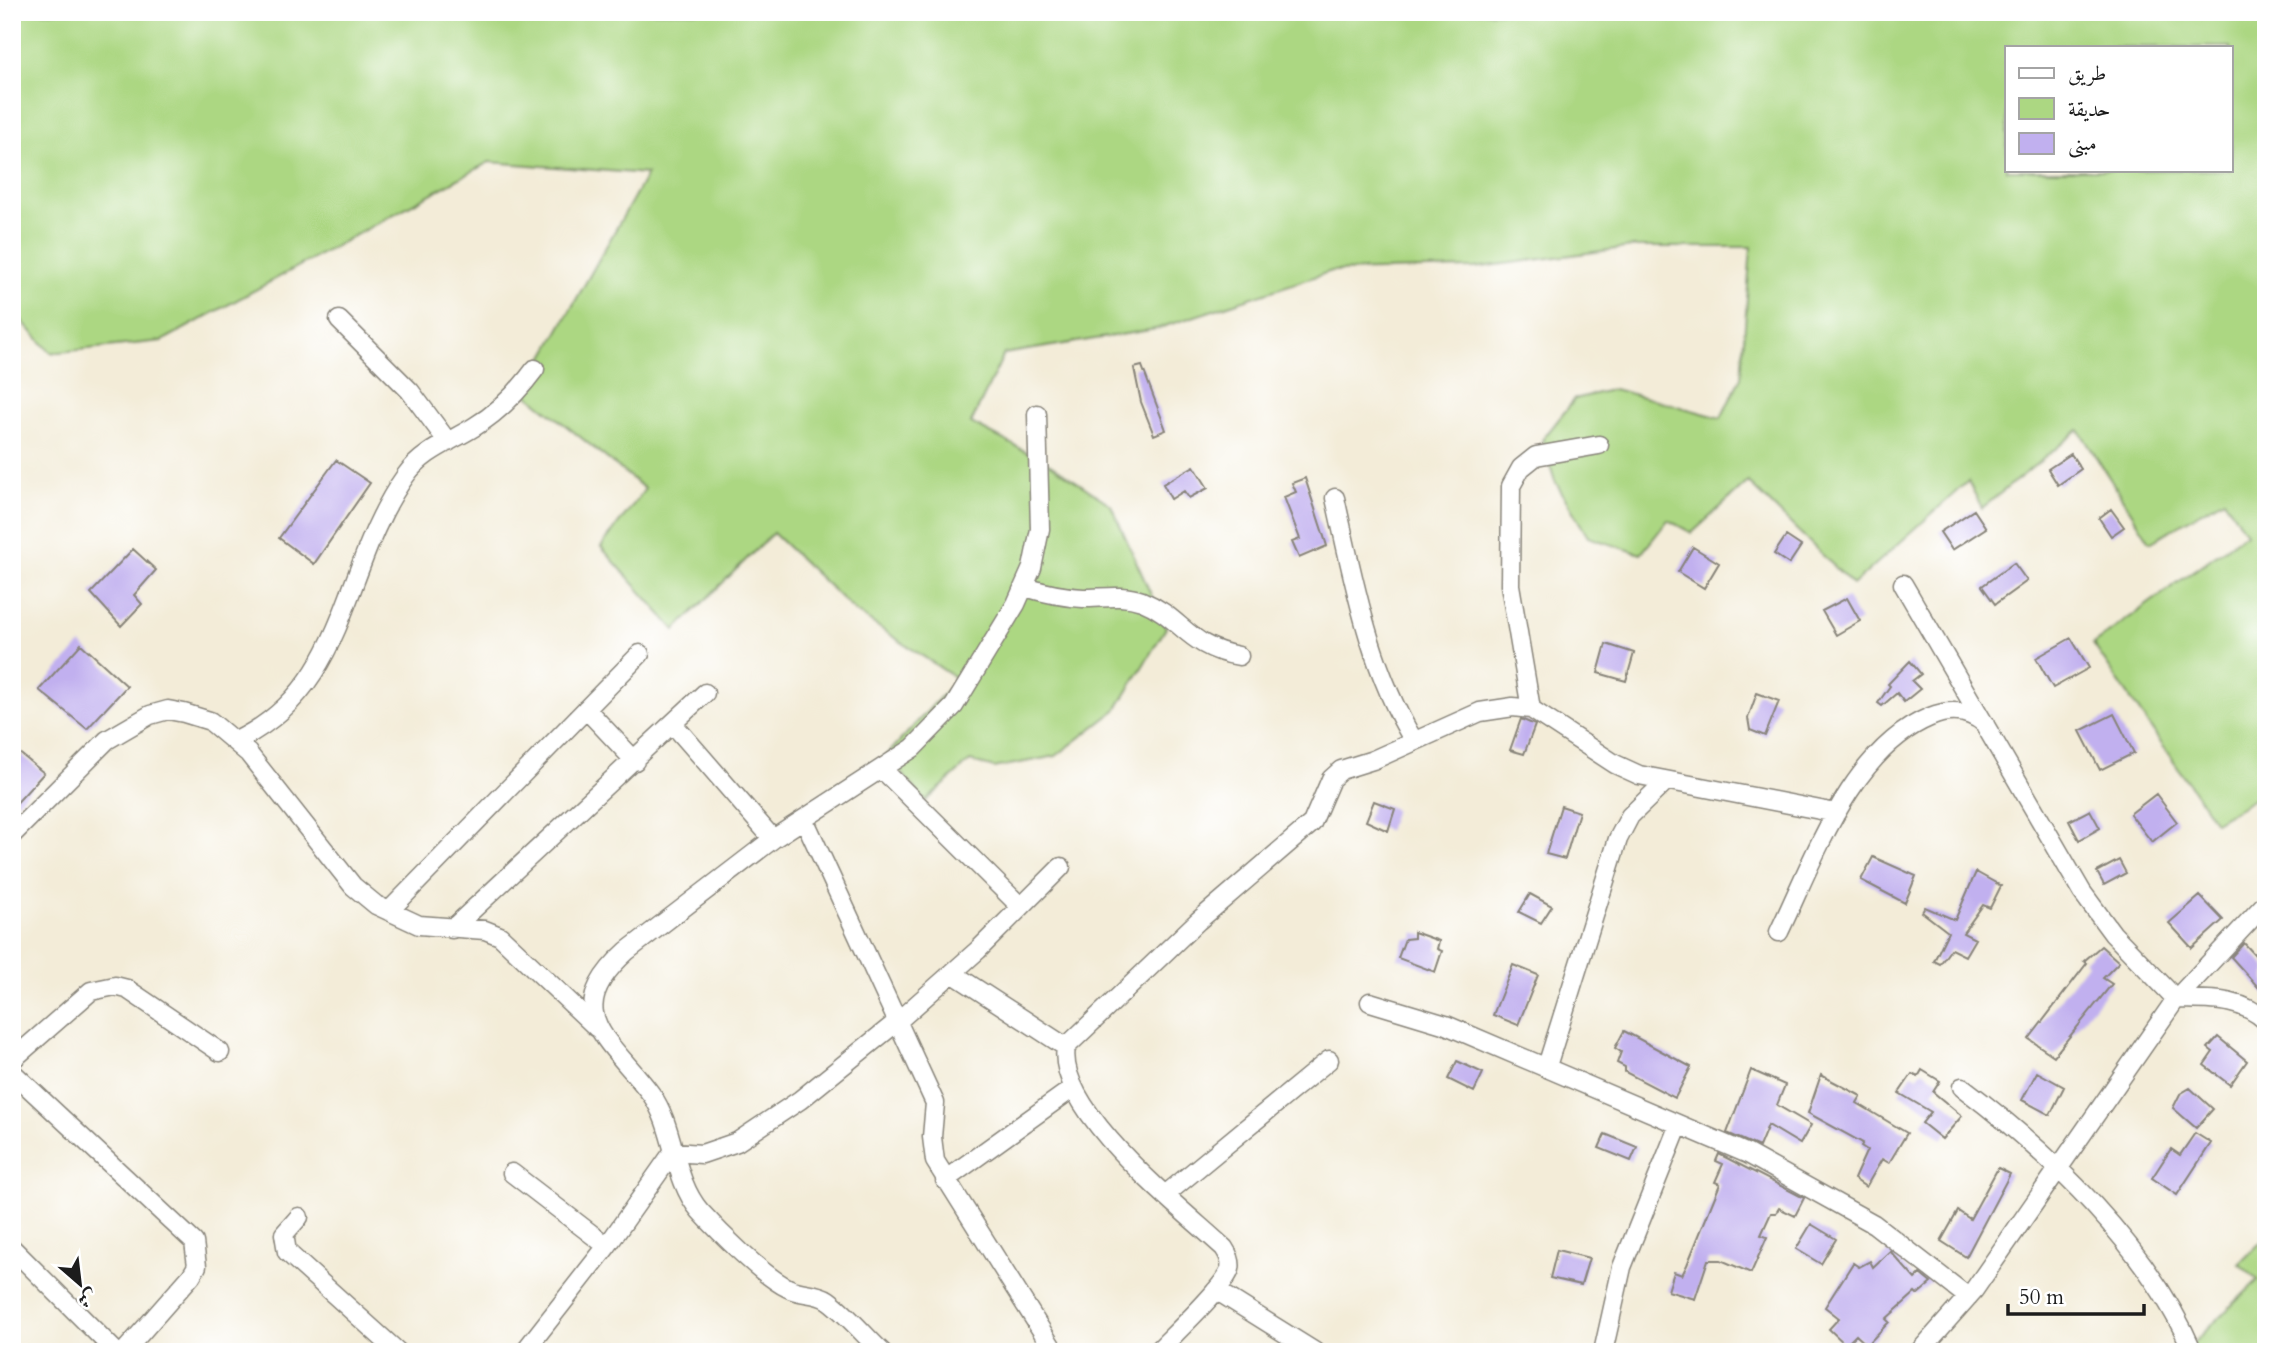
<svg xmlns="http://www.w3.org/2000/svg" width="2278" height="1364" viewBox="0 0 2278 1364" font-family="Cardo,Amiri,serif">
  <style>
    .green { fill: #acd782; stroke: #647a4f; stroke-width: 2; fill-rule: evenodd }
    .building { fill: #c1b0ef }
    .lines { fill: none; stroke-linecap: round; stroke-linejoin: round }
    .minor-casing { stroke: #88847a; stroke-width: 21 }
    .minor { stroke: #fff; stroke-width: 18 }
  </style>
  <rect width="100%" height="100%" fill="#fff"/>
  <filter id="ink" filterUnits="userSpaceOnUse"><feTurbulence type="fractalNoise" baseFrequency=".0143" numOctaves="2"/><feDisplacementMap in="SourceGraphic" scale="14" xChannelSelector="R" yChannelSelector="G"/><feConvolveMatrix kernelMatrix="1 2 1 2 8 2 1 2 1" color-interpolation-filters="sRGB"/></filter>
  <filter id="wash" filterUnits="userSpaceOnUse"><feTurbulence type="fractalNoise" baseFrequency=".00686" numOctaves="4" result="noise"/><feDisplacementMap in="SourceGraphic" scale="28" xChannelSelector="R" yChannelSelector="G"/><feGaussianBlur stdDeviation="1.57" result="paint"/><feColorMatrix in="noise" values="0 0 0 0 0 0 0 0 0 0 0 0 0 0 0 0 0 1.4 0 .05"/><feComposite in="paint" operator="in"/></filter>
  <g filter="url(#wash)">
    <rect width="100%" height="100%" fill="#f3ecd8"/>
    <path class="green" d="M12 12H2266V792L2215 822 2093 644 2246 533 2224 499 2150 542 2079 430 1982 508 1968 481 1853 585 1748 482 1692 533 1668 520 1641 554 1588 537 1555 481 1542 440 1575 399 1614 389 1721 418 1741 377 1751 247H1632L1474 268 1332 271 1156 329 1004 354 971 423 1052 465 1111 505 1166 628 1116 710 1056 756 994 768 970 761 926 801 886 756 957 679 856 612 773 533 675 630 601 547 645 489 524 392 647 174 489 162 162 341 51 353 12 310ZM2007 47H2231V170H2007Z
      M2266 1237V1352H2193L2192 1344 2258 1280 2239 1264Z"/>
    <g id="blocks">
      <path class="building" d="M1142 366 1166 430 1154 435 1141 402 1134 368Z
        M2071 454 2081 469 2058 485 2048 469Z
        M336 460 370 483 314 564 279 538Z
        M1194 466 1208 488 1189 498 1184 491 1171 499 1163 484Z
        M1305 478 1327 546 1299 558 1292 542 1300 539 1284 497 1296 492 1292 483Z
        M2111 509 2124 527 2111 536 2099 518Z
        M1974 510 1986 528 1952 550 1940 532Z
        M1786 536 1801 546 1789 564 1774 554Z
        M1693 547 1719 563 1704 588 1678 572Z
        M133 549 156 570 134 595 142 604 121 626 91 593Z
        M2014 563 2027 581 1995 604 1982 586Z
        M1847 598 1860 621 1836 635 1822 611Z
        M2071 638 2089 668 2053 688 2036 658Z
        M81 644 127 686 87 729 39 690Z
        M1606 644 1634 653 1626 681 1598 673Z
        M1910 661 1921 674 1912 681 1920 689 1904 702 1897 693 1882 706 1878 703 1890 686 1888 684Z
        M1757 693 1779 701 1765 736 1750 730 1748 718Z
        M2114 714 2134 753 2100 770 2080 731Z
        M1521 719 1535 725 1524 754 1510 750Z
        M12 747 44 773 12 808Z
        M2156 794 2177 822 2152 842 2130 814Z
        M1374 801 1395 809 1388 831 1366 821Z
        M1561 806 1579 812 1565 859 1546 854Z
        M2090 810 2100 828 2079 840 2069 821Z
        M1873 857 1916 876 1905 903 1861 880Z
        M2119 860 2126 873 2104 885 2097 872Z
        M1976 872 2001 886 1990 908 1983 905 1963 933 1975 939 1965 956 1951 949 1940 964 1934 961 1948 932 1922 912 1925 907 1955 920Z
        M1530 894 1552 906 1541 923 1519 912Z
        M2200 896 2223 920 2192 948 2169 923Z
        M1414 932 1439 941 1437 949 1442 951 1435 972 1398 958 1405 939 1414 938Z
        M2244 943 2266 967V996L2231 957Z
        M2101 946 2119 962 2103 978 2112 984 2054 1056 2029 1039 2087 963 2084 961Z
        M1513 965 1538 975 1518 1025 1493 1015Z
        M1624 1031 1691 1067 1675 1098 1625 1072V1067L1617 1063 1621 1052 1615 1048Z
        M2218 1037 2247 1061 2230 1085 2204 1065 2213 1052 2208 1048Z
        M1457 1061 1483 1073 1474 1092 1448 1079Z
        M1751 1070 1785 1085 1777 1105 1811 1125 1800 1144 1768 1125 1759 1147 1727 1133Z
        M1922 1070 1940 1081 1933 1092 1962 1116 1942 1139 1922 1123 1931 1112 1899 1093 1912 1074 1918 1077Z
        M2037 1072 2064 1087 2050 1115 2022 1100Z
        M1821 1075 1861 1096 1857 1103 1907 1133 1889 1163 1882 1159 1866 1187 1854 1179 1867 1150 1861 1146 1863 1143 1808 1113Z
        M2190 1088 2213 1109 2196 1128 2173 1108 2180 1094Z
        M2195 1133 2211 1143 2177 1195 2152 1178 2171 1149 2180 1155Z
        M1605 1134 1637 1147 1631 1161 1599 1148Z
        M1719 1154 1804 1198 1795 1216 1779 1208 1776 1213H1771L1761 1235 1767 1237 1751 1273 1721 1260H1708L1695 1299 1668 1291 1674 1272 1682 1275 1687 1265 1720 1184 1715 1182 1723 1164 1716 1161Z
        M1998 1168 2010 1174 1966 1257 1941 1241 1958 1211 1970 1219Z
        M1811 1224 1836 1239 1821 1264 1796 1249Z
        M1557 1250 1589 1258 1581 1285 1550 1278Z
        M1890 1251 1915 1279 1920 1274 1931 1283 1917 1295 1915 1293 1886 1319 1889 1322 1867 1345 1856 1335 1846 1345 1829 1329 1839 1318 1825 1307 1853 1263 1859 1267 1870 1261 1873 1267Z"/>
    </g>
  </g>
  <g filter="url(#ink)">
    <use href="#blocks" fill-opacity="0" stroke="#88847a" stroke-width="2"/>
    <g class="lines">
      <defs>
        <path id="minor" d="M339 320 410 391 448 442
          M1335 498C1354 582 1369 667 1414 741
          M1903 584 2082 892 2113 934 2176 999C2208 1000 2241 997 2266 1021
          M1025 587C1044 593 1063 597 1083 598 1104 598 1122 594 1142 601 1182 617 1187 647 1239 656
          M586 709 635 761
          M1531 709 1510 585 1511 486 1521 468 1536 456 1599 445
          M673 724 773 839
          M236 741C351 685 340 567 406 475 423 451 450 442 474 427 499 412 518 392 535 369
          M882 769 1021 907
          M805 821 935 1103 932 1137 935 1161 1055 1352
          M12 835 107 740 150 715 168 710 184 713 210 721 248 753 353 886 376 905 419 925 485 930 500 936 597 1028
          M389 911 640 654
          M452 929 705 693
          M1779 932C1814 859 1851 750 1930 717 1949 709 1969 710 1985 724
          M952 973 1066 1047
          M1370 1002 1446 1025 1748 1154 1874 1224 1968 1297
          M12 1060 91 991 115 986 127 989 220 1052
          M1547 1066 1618 839 1630 816 1665 782
          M12 1072 194 1242 197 1266 191 1276 124 1352
          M1962 1087C2051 1154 2149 1248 2193 1352
          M673 1152 702 1154 737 1142 800 1100 898 1021 978 950 1061 867
          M512 1173 607 1246
          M945 1180 1073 1088
          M1165 1195 1329 1060
          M299 1217 284 1234 287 1252 398 1352
          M12 1248 116 1352
          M1216 1290 1315 1352
          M524 1352 607 1246 673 1152
          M882 1352C864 1335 847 1314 828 1300 816 1292 801 1295 788 1288 763 1276 719 1232 700 1211 672 1178 676 1129 651 1094 610 1039 558 1013 627 951L773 839 913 748 954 706 1016 604 1032 568 1040 529 1037 414
          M1157 1352C1172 1336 1226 1286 1230 1269 1232 1261 1228 1254 1224 1248 1181 1208 1055 1110 1066 1047L1198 921 1312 823 1331 779 1341 770 1373 760 1480 712 1513 707 1531 709 1615 764 1639 775 1836 813
          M1603 1352 1622 1267 1678 1127
          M1919 1352 1974 1290 2176 999 2266 903"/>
      </defs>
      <use href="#minor" class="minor-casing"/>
      <use href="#minor" class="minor"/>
    </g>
  </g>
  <rect width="2278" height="1364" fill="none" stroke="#fff" stroke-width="42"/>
  <rect x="2005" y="46" width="228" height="126" fill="#ffffff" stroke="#a4a4a4" stroke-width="2"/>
  <rect x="2019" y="68" width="35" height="10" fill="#ffffff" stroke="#a4a4a4" stroke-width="2"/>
  <text x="2068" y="80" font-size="21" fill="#1c1c1c">طريق</text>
  <rect x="2019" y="98" width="35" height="21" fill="#acd782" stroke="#a4a4a4" stroke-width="2"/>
  <text x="2068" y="116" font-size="21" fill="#1c1c1c">حديقة</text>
  <rect x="2019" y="133" width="35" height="21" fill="#c1b0ef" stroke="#a4a4a4" stroke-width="2"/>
  <text x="2068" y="150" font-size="21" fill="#1c1c1c">مبنى</text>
  <g transform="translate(80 1284) rotate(152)" stroke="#ffffff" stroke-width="5" paint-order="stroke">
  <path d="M0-5L12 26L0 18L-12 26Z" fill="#1c1c1c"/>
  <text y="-10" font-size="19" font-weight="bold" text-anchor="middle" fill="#1c1c1c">ش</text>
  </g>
  <path d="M2008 1304v10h136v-10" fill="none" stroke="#1c1c1c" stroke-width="3.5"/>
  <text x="2019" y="1304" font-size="21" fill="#1c1c1c" stroke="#ffffff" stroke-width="5" paint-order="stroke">50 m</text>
</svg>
